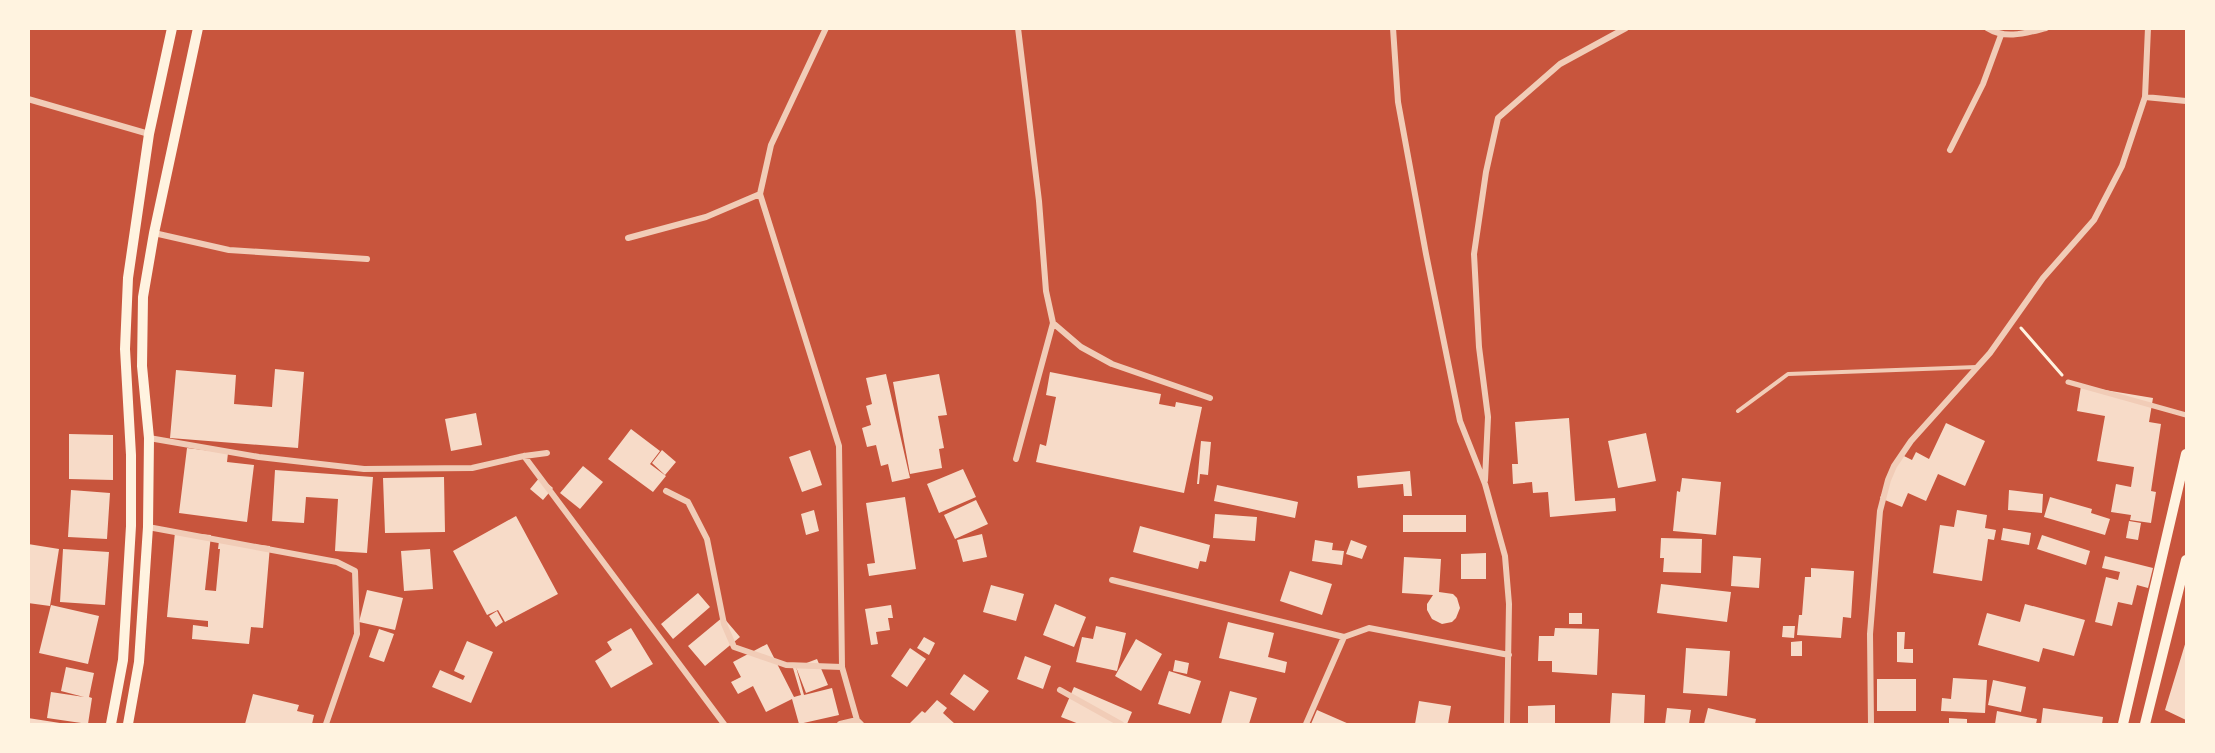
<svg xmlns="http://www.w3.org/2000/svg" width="2215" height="753" viewBox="0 0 2215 753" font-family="'Titillium Web',sans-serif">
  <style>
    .building { fill: #f7dbc8 }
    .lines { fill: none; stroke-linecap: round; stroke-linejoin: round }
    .path { stroke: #fff3e0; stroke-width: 3 }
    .service { stroke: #f1ccb7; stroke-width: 4 }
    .pedestrian { stroke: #f1ccb7; stroke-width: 5 }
    .minor { stroke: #f1ccb7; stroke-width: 6 }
    .secondary { stroke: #fff3e0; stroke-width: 10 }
  </style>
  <rect width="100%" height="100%" fill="#c8553d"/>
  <path class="building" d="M275 369 304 372 298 448 170 438 176 370 236 375 234 404 272 407Z
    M1050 372 1161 394 1159 404 1175 407 1176 402 1202 407 1184 493 1036 462 1040 444 1046 446 1056 397 1046 395Z
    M886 374 910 478 892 482 888 464 881 466 876 445 867 447 862 428 871 425 866 406 872 404 866 378Z
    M939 374 947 415 938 416 944 448 939 449 942 468 910 474 893 382Z
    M2081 386 2153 398 2149 422 2161 424 2151 491 2156 492 2151 523 2130 520 2131 515 2111 512 2116 484 2131 487 2134 467 2097 461 2105 416 2077 411Z
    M476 413 482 445 451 451 445 419Z
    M1569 418 1575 501 1615 498 1616 511 1550 517 1548 492 1533 493 1532 482 1513 484 1512 464H1518L1515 422Z
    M1946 423 1985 441 1965 486 1938 474 1926 501 1908 493 1902 507 1880 498 1900 454 1912 460 1916 452 1929 459Z
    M631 429 660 451 650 464 666 476 653 492 608 459Z
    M1646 433 1656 481 1618 488 1608 441Z
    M69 434 113 435V480L69 479Z
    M1201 441 1211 442 1208 475 1200 474 1199 484H1197Z
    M187 448 228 453 227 462 254 465 247 522 179 513Z
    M662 450 676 462 665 475 652 463Z
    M810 450 822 485 802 492 789 457Z
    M583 466 603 482 580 509 560 493Z
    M963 469 976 497 939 513 927 484Z
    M275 470 373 477 367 553 335 551 338 499 306 497 304 523 272 521Z
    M1410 471 1412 496H1404L1403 484 1358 488 1357 476Z
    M444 477 445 532 385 533 383 478Z
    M540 477 553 488 543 500 530 489Z
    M1682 478 1721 482 1716 535 1673 531 1677 491 1680 492Z
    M1217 485 1298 502 1295 518 1214 501Z
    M71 490 110 493 107 539 68 537Z
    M2009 490 2043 494 2042 513 2008 510Z
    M905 497 916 569 869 576 867 564 875 563 866 503Z
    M2050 497 2092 509 2091 513 2110 519 2105 535 2044 517Z
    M976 500 988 524 955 539 944 515Z
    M814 510 819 531 806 535 801 514Z
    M1957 510 1987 515 1985 528 1996 530 1994 540 1988 539 1982 581 1933 573 1940 525 1954 527Z
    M1215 514 1257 517 1255 541 1213 538Z
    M1403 515H1466V532H1403Z
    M516 516 558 594 505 622 498 610 487 615 453 551Z
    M2129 521 2141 523 2138 540 2126 538Z
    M1140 526 1210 545 1206 562 1200 561 1198 569 1133 552Z
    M2003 528 2031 533 2029 545 2001 540Z
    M175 532 211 535 205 590 216 591 220 549H218L219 541 270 546 263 628 251 627 249 644 192 639 193 625 208 627V621L167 617Z
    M982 534 987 557 963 562 957 540Z
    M2042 535 2090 551 2086 565 2037 549Z
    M1661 538 1702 539 1701 573 1663 572 1664 558H1660Z
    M1315 540 1333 543 1332 550 1344 551 1342 565 1312 561Z
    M1351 540 1367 546 1362 559 1346 554Z
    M28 544 59 549 50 606 28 603Z
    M63 549 109 552 105 605 60 602Z
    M430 549 433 589 404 591 401 551Z
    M1486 553V579H1461V554Z
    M1733 556 1761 558 1759 588 1731 586Z
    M2105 556 2153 568 2148 588 2137 585 2132 605 2118 602 2112 626 2095 622 2106 577 2118 580 2120 572 2102 568Z
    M1404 557 1441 559 1439 592 1453 594 1457 598 1460 608 1456 618 1452 622 1442 624 1432 619 1427 610V604L1433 595 1402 593Z
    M1811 568 1854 571 1851 618 1843 617 1841 638 1797 635 1799 615H1802L1805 577H1811Z
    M1290 571 1332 584 1322 615 1280 601Z
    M1661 584 1731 592 1727 622 1657 613Z
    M991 585 1024 594 1016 621 983 612Z
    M367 590 403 598 395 630 359 622Z
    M698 593 710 607 673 639 661 624Z
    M1055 604 1086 617 1074 647 1043 635Z
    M2025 604 2085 620 2074 656 2043 648 2039 662 1978 645 1987 613 2020 622Z
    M51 605 99 616 88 664 39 653Z
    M891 605 893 618H888L890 630 876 632 878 644 871 645 865 609Z
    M497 611 503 622 496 627 489 616Z
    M1569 613H1582V624H1569Z
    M723 617 740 637 705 666 688 646Z
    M1228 622 1274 633 1268 657 1287 662 1285 673 1219 658Z
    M1096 626 1126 633 1117 671 1076 662 1082 637 1093 639Z
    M1783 626H1795L1794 638 1782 637Z
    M631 628 653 664 611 688 595 661 612 650 607 642Z
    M1555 628 1599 629 1597 675 1552 672V661H1538L1539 636H1554Z
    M379 629 394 634 384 662 369 657Z
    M1897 632H1905L1904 649H1913V663L1897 662Z
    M924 637 935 643 929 655 917 648Z
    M1136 639 1162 654 1141 691 1115 676Z
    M467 641 493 652 471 703 432 687 440 670 463 680 465 676 454 671Z
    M1802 641V656H1791V642Z
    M2186 641V720L2165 710Z
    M767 644 794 697 801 695 793 668 796 667 804 695 832 688 839 715 799 724 792 699 766 712 753 686 738 694 731 682 741 677 733 662Z
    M910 648 926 659 907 687 891 676Z
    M1686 648 1730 651 1727 696 1683 693Z
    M1025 656 1051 666 1043 689 1017 679Z
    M817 659 828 685 806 693 796 667Z
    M1175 660 1189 663 1187 674 1173 671Z
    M66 667 94 673 89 697 92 698 88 724 47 718 51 692 84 697 61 691Z
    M1169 671 1201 681 1190 714 1158 704Z
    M964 674 989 691 974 711 950 694Z
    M1953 678 1987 680 1985 713 1941 711 1942 698 1951 699Z
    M1877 679H1916V711H1877Z
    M1993 680 2026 687 2021 712 1988 705Z
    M1074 687 1132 712 1127 724H1079L1061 717Z
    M1230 691 1257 698 1249 724H1221Z
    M1612 693 1645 695 1644 724H1610Z
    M253 694 299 705 297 711 314 715 312 724H245Z
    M937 700 947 708 943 713 955 724H909L922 711 925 713Z
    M1419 701 1451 706 1448 724H1415Z
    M1555 705V724H1528V706Z
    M1667 708 1691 710 1689 724H1665Z
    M1708 708 1756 719 1755 724H1704Z
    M2043 708 2103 717 2102 724H2041Z
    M1317 710 1349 724H1311Z
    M1997 711 2037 719 2036 724H1995Z
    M28 718 60 723V724H28Z
    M1949 718 1967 719V724H1949Z"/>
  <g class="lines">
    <path class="path" d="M2021 328 2062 375"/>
    <path class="service" d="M1738 411 1788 374 1977 367"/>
    <path class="pedestrian" d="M2068 382 2186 415"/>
    <path class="minor" d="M826 28 771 145 760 194 839 446 842 667 857 720 861 724
      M1393 28 1398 102 1426 254 1460 421 1485 484 1505 556 1509 604 1507 724
      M1987 28C2006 40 2026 33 2046 28
      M2145 97 2186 101
      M28 99 149 134
      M1950 150 1983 84 2001 35
      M154 233 229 250 367 259
      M628 238 706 217 760 194
      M1053 323 1081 347 1112 364 1210 398
      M149 438 259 457 364 469 472 468 524 456 547 453
      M524 456 724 724
      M1016 459 1053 323 1046 291 1039 201 1018 28
      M1485 480 1488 417 1479 347 1474 254 1486 172 1498 118 1560 64 1626 28
      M666 491 688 502 707 539 724 624 734 647 786 665 842 667
      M148 527 337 562 355 571 357 634 326 724
      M1112 580 1344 637
      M1060 690 1121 724
      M840 724 857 720
      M1306 724 1344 637 1369 628 1509 655
      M1871 724 1870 634 1880 511 1888 480 1894 466 1911 441 1990 353 2043 278 2094 220 2122 166 2145 97 2148 28"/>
    <path class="secondary" d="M111 724 123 660 131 526V455L125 349 128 278 149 134 172 28
      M128 724 139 662 148 527 149 438 142 366 143 297 154 233 198 28
      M2123 724 2186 454
      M2145 724 2186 560"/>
  </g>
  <rect width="2215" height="753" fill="none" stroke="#fff3e0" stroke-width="60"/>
</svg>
